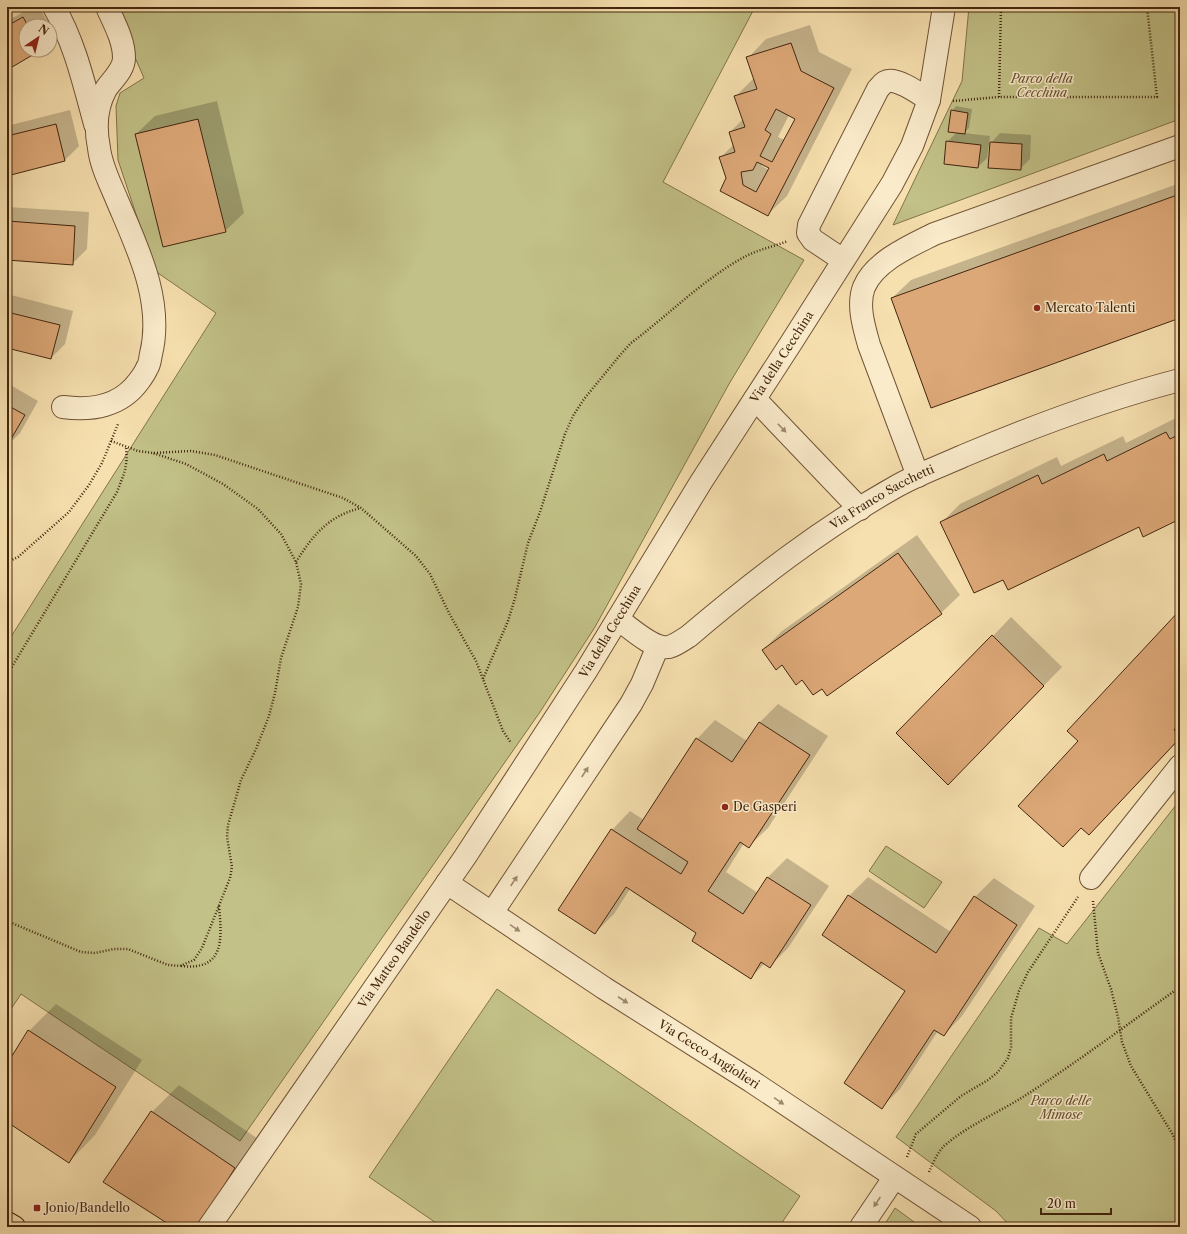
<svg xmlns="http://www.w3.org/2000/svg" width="1187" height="1234" viewBox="0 0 1187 1234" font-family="'Libre Caslon Text',serif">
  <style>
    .green { fill: #c2c187; stroke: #82744b }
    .shadow { fill: #0003; fill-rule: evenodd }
    .building { fill: #dda878; stroke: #43260f; fill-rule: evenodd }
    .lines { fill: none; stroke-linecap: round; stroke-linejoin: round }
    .minor-casing { stroke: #705437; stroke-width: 24 }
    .major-casing { stroke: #43260f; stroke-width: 24 }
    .path { stroke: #43260f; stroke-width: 2.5; stroke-dasharray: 1 2; stroke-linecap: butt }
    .minor { stroke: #faebcb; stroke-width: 22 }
    .major { stroke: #f7e0af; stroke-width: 22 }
    .oneway { fill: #9e886d }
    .poi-dot { fill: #8f2418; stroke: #faebcb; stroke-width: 1.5 }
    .labels { text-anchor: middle; stroke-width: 3; stroke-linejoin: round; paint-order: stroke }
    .park-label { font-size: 12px; font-style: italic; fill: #634d2d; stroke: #faebcb }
    .poi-label { font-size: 12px; fill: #43260f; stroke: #faebcb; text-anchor: start }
    .street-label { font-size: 12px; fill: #43260f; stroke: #faebcb }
  </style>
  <rect width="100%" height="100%" fill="#f7e0af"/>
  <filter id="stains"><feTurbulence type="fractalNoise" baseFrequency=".005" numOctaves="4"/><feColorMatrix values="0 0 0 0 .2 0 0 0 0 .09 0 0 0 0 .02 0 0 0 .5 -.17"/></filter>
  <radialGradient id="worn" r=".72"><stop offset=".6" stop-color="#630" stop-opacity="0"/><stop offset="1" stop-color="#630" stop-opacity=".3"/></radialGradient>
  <path class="green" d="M113 7H755L663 182 804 260 729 384 595 627 540 712 240 1141 21 994 7 1015V643L216 313 155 271 118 160 116 106 120 93 144 78Z
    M969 7H1180V119L893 225 962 81Z
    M1180 800V1227H1011L996 1211 896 1137 1039 928 1067 944Z
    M886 846 942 882 924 908 869 871Z
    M497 989 800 1196 779 1227H442L369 1177Z
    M895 1208 921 1227H883Z"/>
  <path class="shadow" d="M32 7H39L55 35 50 40V26H26V50H39L7 69V21Z
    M810 25 819 52 852 69 787 196 768 214 727 178 720 158 734 144 730 132 743 119 736 96 754 78 748 58 766 39ZM789 115 796 119 785 140 778 137ZM761 163 770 168 769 170 762 166Z
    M217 101 244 213 225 231 136 134 155 116Z
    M956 106 972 109 969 128 964 133 990 136 987 158 978 167 947 142 957 132 952 111Z
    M70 110 79 146 65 160 7 175V126Z
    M1000 133 1031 135 1030 159 1020 169 991 143Z
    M1180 183V317L892 298 911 280Z
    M7 207 89 212 87 249 72 264 7 259Z
    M7 294 73 311 65 344 51 358 7 347Z
    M7 383 38 401 20 433 7 446Z
    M1180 416V518L1139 526 1004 578 941 523 960 504 1057 457 1061 466 1123 436 1126 443Z
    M917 535 960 595 941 613 822 687 802 679 763 650 782 631Z
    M1180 611V739L1089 834 1079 741Z
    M1011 617 1062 667 967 765 993 636Z
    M778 704 828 736 768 828 749 846 744 843 726 872 758 893 768 877 787 858 829 886 788 948 770 966 765 963 750 978 698 933 630 889 614 914 595 933 612 830 630 811 644 820 697 739 715 720 747 741 760 722Z
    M868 877 951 932 975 897 994 878 1035 906 962 1016 944 1035 938 1031 900 1089 882 1107 907 991 849 896Z
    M56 1004 142 1060 95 1135 69 1162 7 1121V1066L29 1031Z
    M179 1085 261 1141 201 1227H175L152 1112Z"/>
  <path class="building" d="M23 17 28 26H26V50H41L7 70V26Z
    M791 43 801 71 834 88 768 216 720 191 726 178 719 157 735 152 729 132 745 127 734 96 757 89 746 57ZM776 109 795 119 772 162 760 156 771 134 765 130ZM757 162 769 168 756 192 743 185 741 172 753 170Z
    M951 110 968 113 965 134 948 132Z
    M198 119 226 232 163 247 135 134Z
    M56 124 65 161 7 176V136Z
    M946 141 981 145 978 168 944 164Z
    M990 142 1022 144 1021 170 988 168Z
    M1180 194V318L931 408 891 298Z
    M7 221 75 226 73 265 7 260Z
    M7 312 60 325 51 359 7 348Z
    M7 405 25 415 7 446Z
    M1166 432 1170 439 1180 434V519L1143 537 1139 527 1008 590 1003 580 974 593 940 522 1038 475 1042 484 1104 454 1107 461Z
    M898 553 942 614 827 696 822 689 813 695 802 680 796 685 782 665 776 670 762 650Z
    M1180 610V723L1174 730 1180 736V738L1089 835 1081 828 1063 847 1018 806 1078 741 1067 731Z
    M992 635 1044 686 948 785 896 733Z
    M759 722 810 755 749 848 740 842 708 891 743 914 767 877 811 905 770 968 761 962 751 979 692 941 696 933 626 887 595 934 558 910 611 829 681 874 688 862 637 829 696 738 732 762Z
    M848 895 936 953 974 896 1017 925 944 1036 934 1030 882 1109 844 1083 905 991 822 935Z
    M28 1030 116 1087 69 1163 7 1122V1064Z
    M151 1111 235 1168 198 1227H173L103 1182Z"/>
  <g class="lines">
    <defs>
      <g id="minor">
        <path d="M54 7C75 43 84 84 95 124"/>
        <path d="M843 260 813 240 808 233 809 225 878 89C880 87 882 84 885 82 895 76 920 94 929 100"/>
        <path d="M755 399 860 509"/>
        <path d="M63 407C92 411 121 406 139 381 142 377 145 373 147 368 150 364 150 358 151 354 164 301 137 247 117 200 110 183 101 166 99 148 95 128 96 107 106 89 112 80 124 70 124 58 124 40 114 23 107 7"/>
        <path d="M918 476 869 345C864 327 857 305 864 287 875 261 910 246 934 234L1180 146"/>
        <path id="s1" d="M618 619C630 628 654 650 669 647 676 645 683 640 689 636 754 581 822 528 897 486 918 474 941 466 963 456 1034 426 1106 399 1180 380"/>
        <path d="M1091 878 1180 766"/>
        <path id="s2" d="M447 883 604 988 751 1081 970 1227"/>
        <path d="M492 913 631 704 642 684 658 646"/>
        <path id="s3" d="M209 1227 465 857 586 671 701 482 791 343 892 184 912 146 929 100 944 7"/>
        <path d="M861 1227 894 1178"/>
      </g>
      <path id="major" d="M7 1223 14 1227"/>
    </defs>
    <use href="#minor" class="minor-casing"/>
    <use href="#major" class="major-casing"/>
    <path class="path" d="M999 97 1001 7
      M953 101 999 97H1157L1147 7
      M111 441 138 451 153 453 191 451 215 455 343 498 361 508 416 556 430 574 449 613 476 661 503 731 511 743
      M7 562 18 557 69 512 89 485 102 463 118 424
      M296 562C313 535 328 516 361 508
      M7 675 117 492C124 473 128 468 126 447
      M483 679 508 621 515 598 528 543 540 512 565 434 573 416 584 399 621 354 631 343C670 314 704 278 748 255 761 249 775 246 788 241
      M1093 901 1098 953 1111 989 1118 1017 1122 1042 1131 1066 1173 1135 1180 1151
      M7 921 81 952 95 953 114 949H128L168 965 180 966 194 960 202 948 230 878 232 867 227 837 228 825 241 780 256 749 269 716 275 693 281 658 298 607 301 584 296 562 281 534 258 509 223 484 186 464 153 453
      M181 966C225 971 222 939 219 906
      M907 1157 916 1134 961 1096 988 1080 998 1072 1008 1058 1011 1047V1018L1019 991 1028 972 1078 897
      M929 1172C933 1163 937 1153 944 1146 968 1125 1000 1112 1026 1095 1079 1061 1129 1023 1180 987"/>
    <use href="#minor" class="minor"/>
    <use href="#major" class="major"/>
  </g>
  <defs><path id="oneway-solid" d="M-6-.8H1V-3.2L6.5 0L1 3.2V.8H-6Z"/></defs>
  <g class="oneway">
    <use href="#oneway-solid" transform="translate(782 428) rotate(46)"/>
    <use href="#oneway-solid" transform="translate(585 772) rotate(-57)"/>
    <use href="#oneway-solid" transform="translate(514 881) rotate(-57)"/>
    <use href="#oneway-solid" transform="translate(515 928) rotate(34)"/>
    <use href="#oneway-solid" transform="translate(623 1000) rotate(33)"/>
    <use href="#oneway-solid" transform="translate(779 1101) rotate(34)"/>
    <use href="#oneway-solid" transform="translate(877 1202) rotate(124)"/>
  </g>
  <g class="poi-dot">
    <circle cx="1037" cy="308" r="4"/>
    <circle cx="725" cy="807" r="4"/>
    <rect x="33" y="1204" width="8" height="8" rx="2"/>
  </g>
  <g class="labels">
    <g class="park-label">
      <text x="1042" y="83">Parco della<tspan x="1042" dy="14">Cecchina</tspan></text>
      <text x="1061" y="1105">Parco delle<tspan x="1061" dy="14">Mimose</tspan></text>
    </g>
    <g class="poi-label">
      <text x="1045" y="312">Mercato Talenti</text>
      <text x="733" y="811">De Gasperi</text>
      <text x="45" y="1212">Jonio/Bandello</text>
    </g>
    <g class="street-label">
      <text dy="4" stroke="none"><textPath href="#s3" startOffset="1042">Via della Cecchina</textPath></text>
      <text dy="4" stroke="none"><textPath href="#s1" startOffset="321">Via Franco Sacchetti</textPath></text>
      <text dy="4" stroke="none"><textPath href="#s3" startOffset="718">Via della Cecchina</textPath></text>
      <text dy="4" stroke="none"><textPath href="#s3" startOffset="326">Via Matteo Bandello</textPath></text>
      <text dy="4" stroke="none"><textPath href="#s2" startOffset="313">Via Cecco Angiolieri</textPath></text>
    </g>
  </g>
  <rect width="1187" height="1234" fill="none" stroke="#f7e0af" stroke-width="24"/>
  <rect x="8" y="8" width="1171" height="1218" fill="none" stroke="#43260f" stroke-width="2"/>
  <rect x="12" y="12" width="1163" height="1210" fill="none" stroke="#43260f"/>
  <g transform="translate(38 38) rotate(35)"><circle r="19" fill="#faebcb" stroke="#b19c80"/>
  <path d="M0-3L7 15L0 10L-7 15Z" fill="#8f2418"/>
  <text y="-6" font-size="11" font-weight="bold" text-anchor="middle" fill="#43260f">N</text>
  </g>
  <path d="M1041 1208v6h70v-6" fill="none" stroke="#43260f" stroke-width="2"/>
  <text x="1047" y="1208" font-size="12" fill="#43260f" stroke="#faebcb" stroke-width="3" paint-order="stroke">20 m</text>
  <rect width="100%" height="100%" filter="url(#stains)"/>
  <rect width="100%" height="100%" fill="url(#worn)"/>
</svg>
